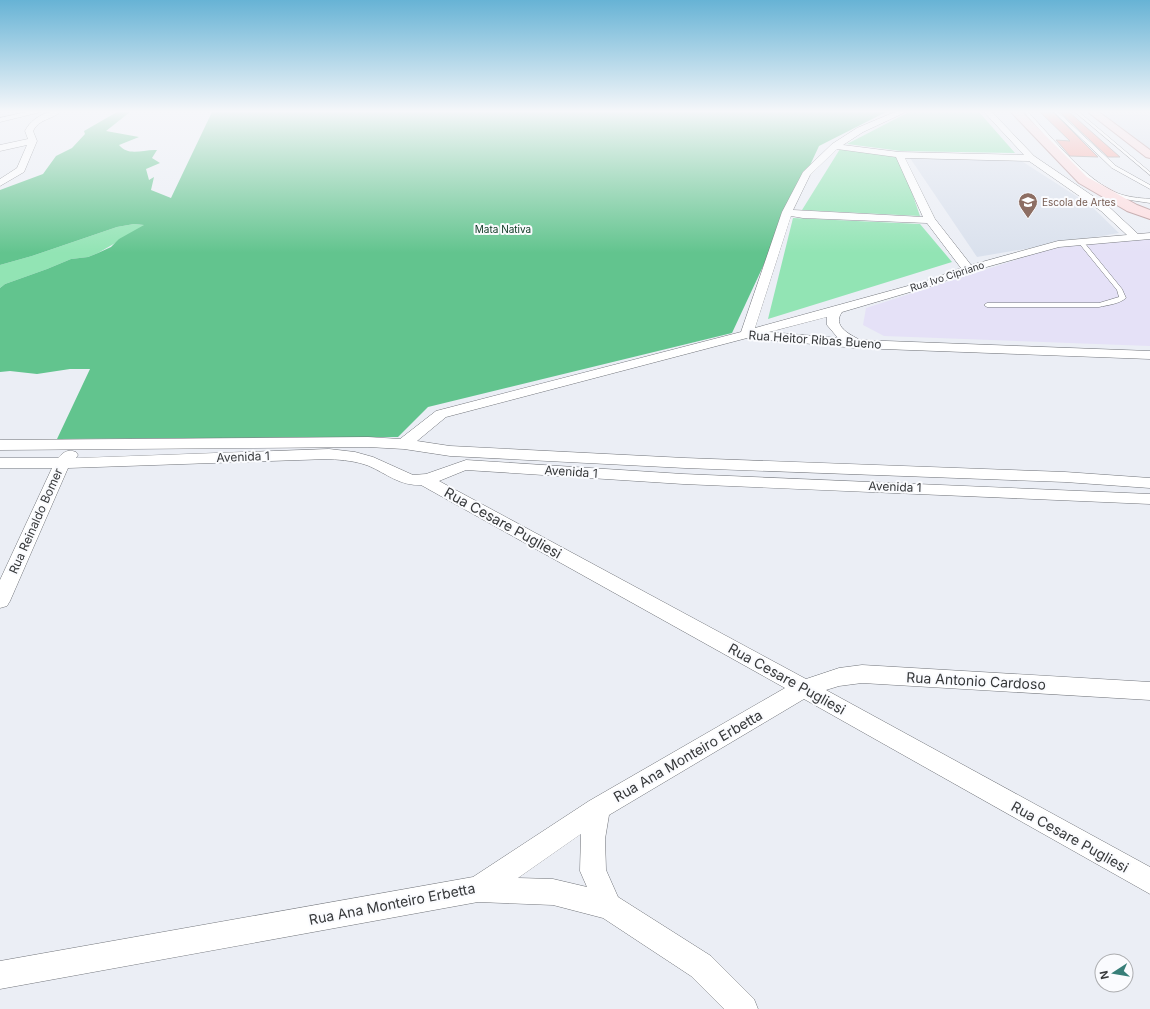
<svg xmlns="http://www.w3.org/2000/svg" width="1150" height="1009" viewBox="0 0 1150 1009" font-family="Inter,sans-serif">
  <style>
    .built { fill: #dae1ed }
    .industrial { fill: #e5e1f7 }
    .green { fill: #92e4b4 }
    .forest { fill: #62c48e }
    .building { fill: #fba9a2; stroke: #a79f9e }
    .lines { fill: none; stroke-linecap: round; stroke-linejoin: round }
    .lane-casing { stroke: #71747a; stroke-width: 1 }
    .street-casing { stroke: #71747a; stroke-width: 1 }
    .primary-casing { stroke: #b79597; stroke-width: 2 }
    .lane { fill: #fff; fill-rule: evenodd }
    .street { fill: #fff; fill-rule: evenodd }
    .primary { fill: #fedddf; fill-rule: evenodd }
    .labels { text-anchor: middle; stroke-width: 4; stroke-linejoin: round; paint-order: stroke }
    .far-education-label { font-size: 10px; fill: #785e54; stroke: #fafbfe; text-anchor: start }
    .far-park-label { font-size: 10px; fill: #0c3721; stroke: #fafbfe }
    .far-street-label { font-size: 10px; fill: #36383a; stroke: #fafbfe }
    .street-label { font-size: 12px; fill: #36383a; stroke: #fafbfe }
    .near-street-label { font-size: 14px; fill: #36383a; stroke: #fafbfe }
  </style>
  <rect width="100%" height="100%" fill="#ebeef5"/>
  <path class="built" d="M1101 112H1150V149Z
    M910 158 1020 160 1090 205 1119 233 977 257Z"/>
  <path class="industrial" d="M1142 238H1150V346L884 336 863 325 866 308 1053 248Z"/>
  <path class="green" d="M909 112H979L1015 153 901 151 847 144Z
    M840 149 899 155 920 216 802 210Z
    M793 218 920 224 952 262 768 319Z
    M134 224 144 225 143 227 98 253 88 257 71 259 47 269 5 284 0 288V265L32 256 117 227Z"/>
  <path class="forest" d="M117 112H130L106 131 139 137 119 145C129 157 143 149 157 150L152 158 160 163 146 169 149 180 154 177 151 190 171 198 212 112H886L819 146 732 333 428 407 398 437 57 439 90 369H70L37 374 10 371 0 372V288L5 284 47 269 71 259 88 257 98 253 111 247 119 239 144 225 134 224 117 227 32 256 0 265V190L43 174 56 156 72 148 85 134 84 131Z"/>
  <path class="building" d="M1040 112H1053L1098 157 1070 156 1056 140 1070 141Z
    M1060 112H1069L1120 157H1108Z"/>
  <g class="lines">
    <defs>
      <path id="lane" d="M1024 112H1028C1052 137 1085 180 1117 193 1127 197 1139 198 1150 199V203C1137 201 1123 200 1111 194 1083 181 1045 136 1024 112Z
        M1054 112H1058L1116 166 1150 185V189L1112 168Z
        M1075 112H1079L1150 172V175Z
        M1081 240 1083 241 1122 289 1126 298C1119 304 1108 305 1099 307H987L984 305 987 303H1099L1119 297 1117 290 1078 242Z"/>
      <path id="street" d="M26 112H41L0 122V118Z
        M49 112H60C51 120 39 119 33 131L37 141 24 172 0 186V179L17 168 27 145 0 151V145L28 139 25 131C30 121 38 116 49 112Z
        M895 112H906L863 132 843 145 899 152 1024 155 984 112H992L1034 156 1109 207 1138 234 1150 233V239L1059 247 972 271 934 285 842 312C832 326 849 334 860 340L1150 351V359L856 348 747 338 446 417 417 441 450 446 685 458 1065 472 1150 478V488L1065 482 685 468 450 456 404 449 368 447 0 450V440L368 437 400 439 436 411 741 332 782 212 803 172 832 144 857 128ZM837 149 896 157 923 217 793 210 810 175ZM905 158 1029 161 1101 211 1127 235 1058 241 971 265 935 219ZM791 216 803 218 927 223 961 268 926 281 755 328ZM827 317V325L838 338 769 332Z
        M329 449 355 452 373 457 413 475 426 474 466 460 683 474 1150 494V504L683 484 466 470 439 481 806 679 839 668 862 665 1150 682V700L862 683 839 686 826 690 1150 867V894L804 699 609 815 605 839 606 870 618 897 711 956 754 999 758 1009H724L691 976 603 918 553 905 478 902 0 989V961L473 877 589 801 785 688 421 485C400 486 387 474 369 466 356 461 343 460 329 459L68 468 10 601 7 606 0 608V580L52 468H0V458H58C64 452 67 449 76 452L78 455 76 458ZM581 834 580 871 587 887 553 879 518 878Z"/>
      <path id="primary" d="M1011 112H1022L1087 177 1137 205 1150 210V219L1127 211 1079 183Z
        M1088 112H1099L1150 150V158L1146 157Z"/>
    </defs>
    <use href="#lane" class="lane-casing"/>
    <use href="#street" class="street-casing"/>
    <use href="#primary" class="primary-casing"/>
    <use href="#lane" class="lane"/>
    <use href="#street" class="street"/>
    <use href="#primary" class="primary"/>
  </g>
  <linearGradient id="sky" x2="0" y2="1"><stop stop-color="#67b3d5"/><stop offset="0.44" stop-color="#f6f7fa"/><stop offset="1" stop-color="#f6f7fa" stop-opacity="0"/></linearGradient>
  <rect width="1150" height="253" fill="url(#sky)"/>
  <defs>
    <symbol id="school-pin" viewBox="-11 -11 22 30"><path d="M0 17L-7.5 6A9.5 9.5 0 1 1 7.5 6Z" fill="#8d6e63" stroke="#fafbfe"/><path d="M0-5L7-2L0 1L-7-2ZM-4 1L0 2.5L4 1V4Q0 6-4 4Z" fill="#fff"/></symbol>
  </defs>
  <g fill-rule="evenodd">
    <use href="#school-pin" x="1017" y="191" width="22" height="30"/>
  </g>
  <g class="labels">
    <g class="far-education-label">
      <text x="1042" y="206">Escola de Artes</text>
    </g>
    <g class="far-park-label">
      <text x="503" y="233">Mata Nativa</text>
    </g>
    <g class="far-street-label">
      <text transform="translate(947 276) rotate(-18)" y="4">Rua Ivo Cipriano</text>
    </g>
    <g class="street-label">
      <text transform="translate(815 340) rotate(4)" y="4">Rua Heitor Ribas Bueno</text>
      <text transform="translate(243 457) rotate(-2)" y="4">Avenida 1</text>
      <text transform="translate(571 472) rotate(4)" y="4">Avenida 1</text>
      <text transform="translate(895 487) rotate(2)" y="4">Avenida 1</text>
      <text transform="translate(36 521) rotate(-66)" y="4">Rua Reinaldo Bomer</text>
    </g>
    <g class="near-street-label">
      <text transform="translate(503 523) rotate(29)" y="5">Rua Cesare Pugliesi</text>
      <text transform="translate(787 679) rotate(29)" y="5">Rua Cesare Pugliesi</text>
      <text transform="translate(976 681) rotate(3)" y="5">Rua Antonio Cardoso</text>
      <text transform="translate(688 756) rotate(-30)" y="5">Rua Ana Monteiro Erbetta</text>
      <text transform="translate(1070 837) rotate(29)" y="5">Rua Cesare Pugliesi</text>
      <text transform="translate(392 904) rotate(-11)" y="5">Rua Ana Monteiro Erbetta</text>
    </g>
  </g>
  <g transform="translate(1114 973) rotate(258)"><circle r="19" fill="#fafbfe" stroke="#acadb0"/>
  <path d="M0-3L7 15L0 10L-7 15Z" fill="#377e78"/>
  <text y="-6" font-size="11" font-weight="bold" text-anchor="middle" fill="#36383a">N</text>
  </g>
</svg>
